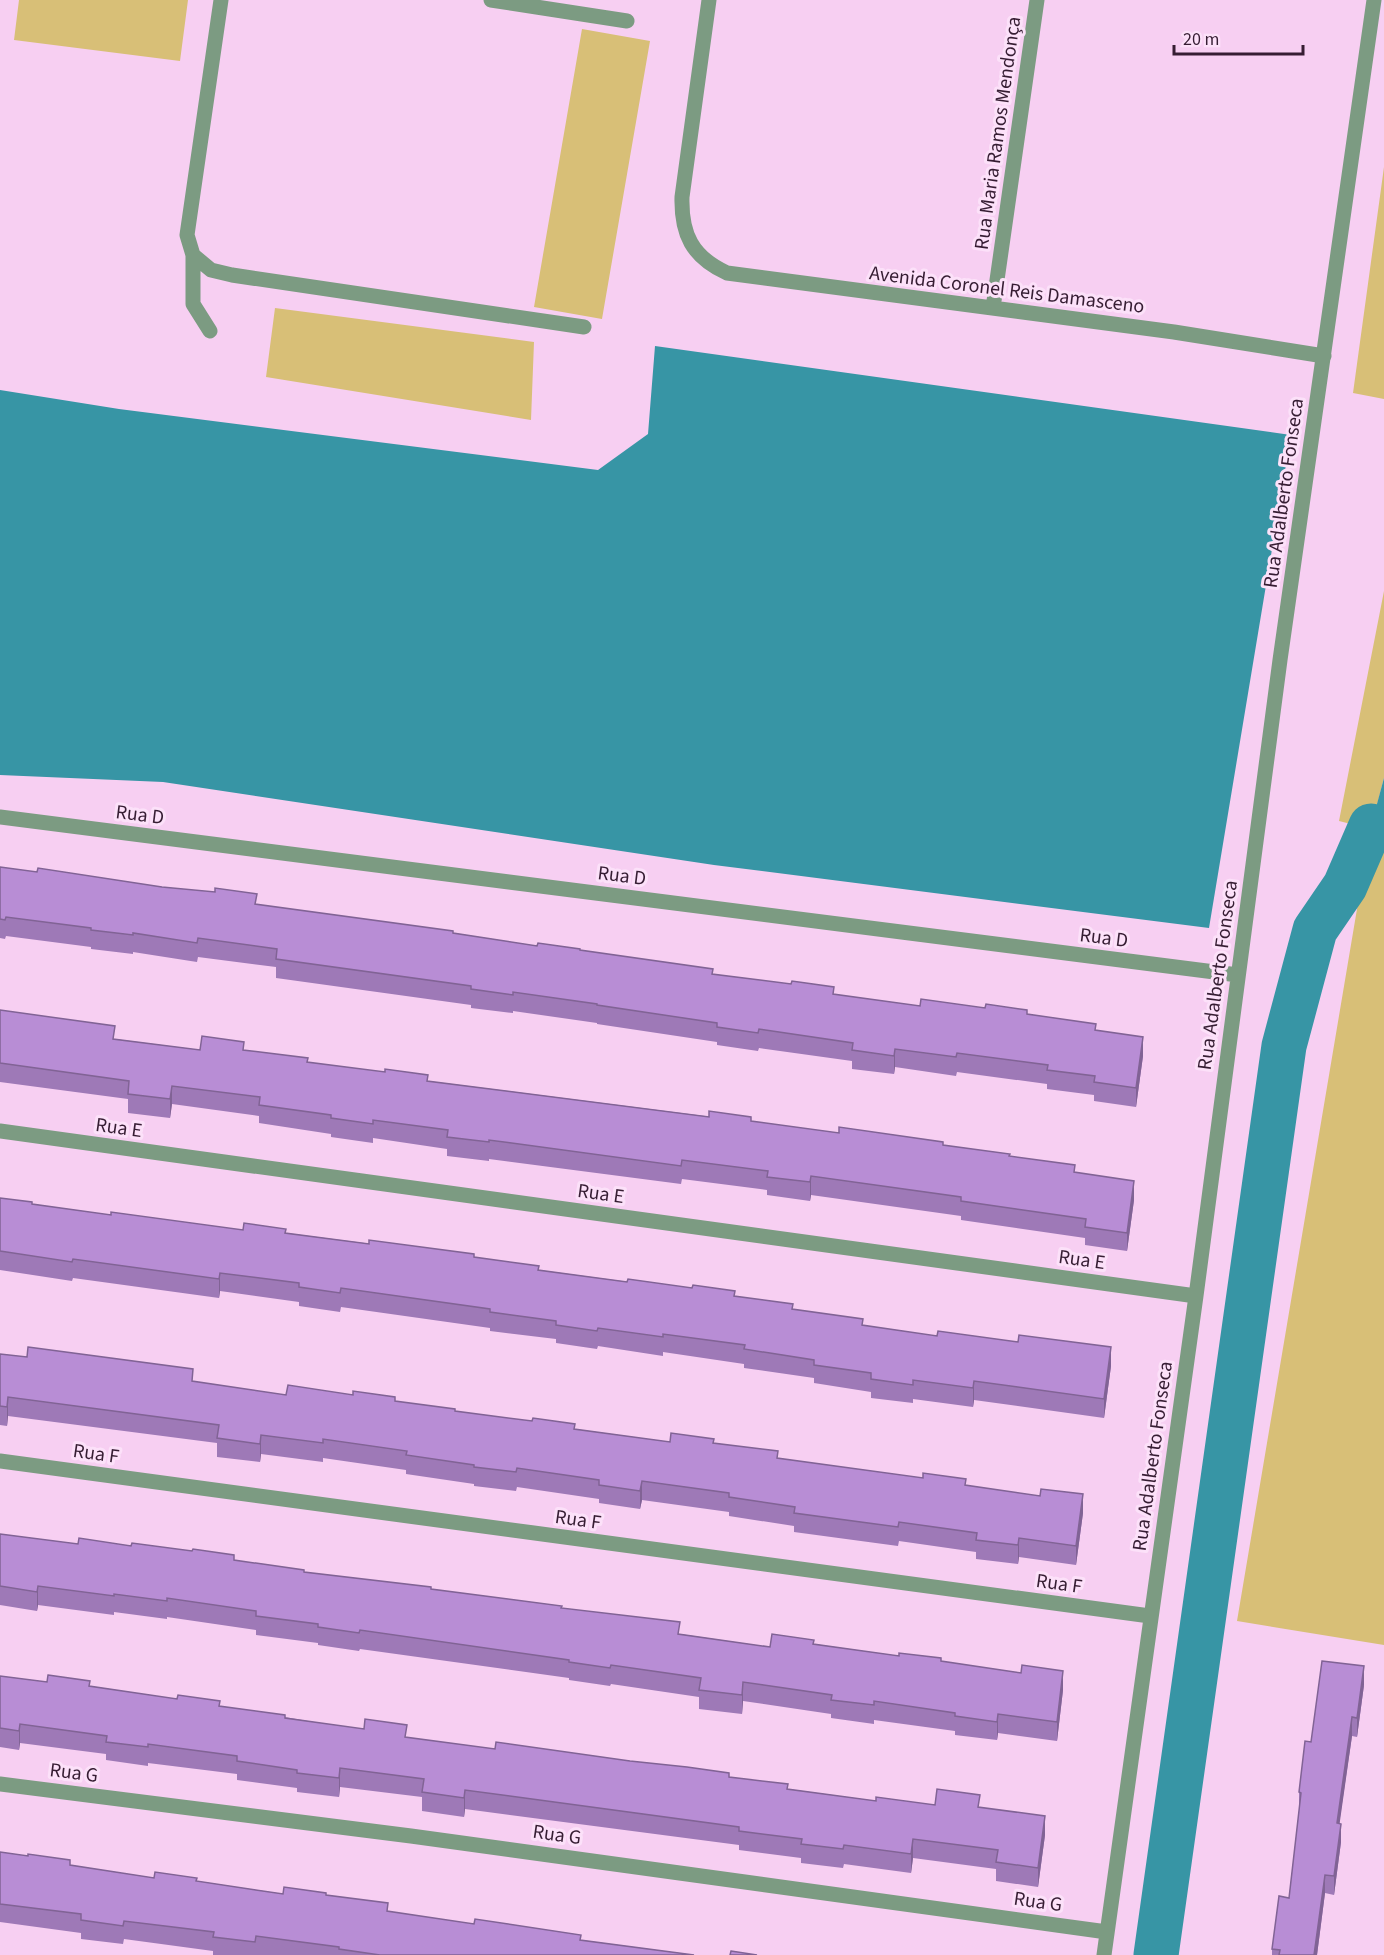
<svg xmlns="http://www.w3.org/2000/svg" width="1384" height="1955" viewBox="0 0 1384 1955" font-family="'Source Sans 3',sans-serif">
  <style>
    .green { fill: #d8bf77 }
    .water { fill: #3795a5 }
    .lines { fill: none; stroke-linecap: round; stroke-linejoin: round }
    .canal { stroke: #3795a5; stroke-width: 45 }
    .lane { stroke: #7c9b82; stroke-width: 15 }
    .street { stroke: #7c9b82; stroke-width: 15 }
    .wall { fill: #9e79b7 }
    .shaded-wall { fill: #816395 }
    .building { fill: #b88dd5; stroke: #816395; stroke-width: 1.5 }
    .labels { text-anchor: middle; stroke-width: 6; stroke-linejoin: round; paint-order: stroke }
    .street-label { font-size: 20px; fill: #361d33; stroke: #fce1f9 }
  </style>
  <rect width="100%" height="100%" fill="#f7cff2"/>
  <path class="green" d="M19 0H188L180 61 14 40Z
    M582 29 650 41 602 319 534 307Z
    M1384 167V399L1353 393Z
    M275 308 534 342 531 420 266 377Z
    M1384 591V778L1373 820 1355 825 1339 821Z
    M1371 826 1384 829V1645L1237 1621Z"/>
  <path class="water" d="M655 346 1291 435 1209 928 714 865 163 782 0 775V390L119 409 598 470 648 434Z
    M1384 778V829L1371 826Z"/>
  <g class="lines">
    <path class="canal" d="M1156 1955 1284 1046 1315 930 1345 886 1371 826"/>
    <path class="lane" d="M221 0 187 235 193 255 211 270 232 275 584 327
      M491 0 627 21
      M193 255V304L210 331"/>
    <path class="street" d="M709 0 682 197C681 234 692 257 727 273L1174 332 1324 356
      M993 308 1037 0
      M0 817 1238 975
      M0 1131 1196 1296
      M0 1461 1150 1616
      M0 1784 411 1836 1107 1932
      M1104 1955 1196 1296 1280 660 1374 0"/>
  </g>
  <path class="wall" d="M0 867 453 933 537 946 580 951 834 995 920 1006 1027 1014 1096 1031 1143 1056 1136 1107 1094 1101V1095L1047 1089V1084L957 1072 956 1076 895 1067 894 1074 852 1069V1061L759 1048 758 1051 717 1045V1042L597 1024V1023L513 1011V1013L471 1008V1005L276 978V967L198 957 197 962 133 952V954L91 949V947L6 936 5 939 0 938Z
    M0 1010 115 1039 200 1050H244L308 1062 428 1081 839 1133 943 1145 1010 1156 1075 1173 1134 1200 1127 1251 1085 1245V1238L961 1220V1216L811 1195 810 1201 767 1195V1190L682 1179 681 1184 489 1159V1161L447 1156V1149L373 1138V1143L331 1137V1134L259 1123V1116L172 1104 170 1118 128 1113V1099L0 1082Z
    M0 1198 32 1204 111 1215 243 1230 286 1233 474 1257 539 1270 735 1296 863 1325 1111 1366 1104 1418 974 1400 973 1407 913 1399V1403L871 1398V1392L814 1383V1378L744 1368V1364L663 1352V1356L598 1346 597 1349 556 1343V1339L490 1331V1328L341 1307 340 1312 299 1306V1302L220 1291 219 1298 73 1278 72 1281 0 1270Z
    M0 1354 286 1395 395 1402 575 1429 670 1442 714 1443 778 1458 966 1486 1083 1513 1076 1565 1019 1557 1018 1564 976 1559V1552L899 1541 898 1546 794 1532V1526L729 1516V1512L642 1500 640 1509 599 1503V1499L517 1487 516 1491 474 1486V1484L406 1474V1470L323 1458V1462L261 1454 260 1462 217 1457V1443L8 1416 7 1426 0 1425Z
    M0 1534 78 1544 234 1560 304 1572 431 1589 562 1608 680 1634 770 1647 814 1644 941 1662 1063 1690 1057 1741 998 1733 997 1740 955 1735V1731L874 1720V1724L831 1718V1714L743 1701 742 1714 699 1709V1697L611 1684 610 1686 569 1680V1678L360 1649 359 1651 318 1645V1643L256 1635V1630L167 1617V1619L114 1612V1615L38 1605 37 1611 0 1605Z
    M0 1676 47 1682 90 1686 220 1706 407 1738 495 1749 729 1777 788 1789 876 1801 980 1807 1045 1835 1038 1887 996 1881V1869L913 1858 911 1873 844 1864 843 1868 801 1863V1858L739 1850V1845L465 1809 464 1817 422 1811V1797L340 1787 339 1797 297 1792V1788L237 1780V1774L148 1763V1766L106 1760V1754L20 1743 19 1750 0 1747Z
    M1364 1685 1357 1737 1352 1736 1339 1824 1341 1842 1334 1895 1325 1893 1317 1955H1272V1949L1289 1898 1299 1811V1792L1311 1742Z
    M0 1852 70 1865 154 1878 197 1881 283 1894 326 1895 388 1912 581 1940 694 1955H213V1951L124 1939 123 1944 81 1939V1933L0 1922Z"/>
  <path class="shaded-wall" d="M1143 1037V1056L1136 1107V1088Z
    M895 1049V1067L894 1074V1056Z
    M172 1086V1104L170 1118V1099Z
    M811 1176V1195L810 1201V1182Z
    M1134 1181V1200L1127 1251V1233Z
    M220 1273V1291L219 1298V1279Z
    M1111 1347V1366L1104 1418V1399Z
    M974 1381V1400L973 1407V1388Z
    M8 1397V1416L7 1426V1407Z
    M261 1435V1454L260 1462V1444Z
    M642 1481V1500L640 1509V1491Z
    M1083 1494V1513L1076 1565V1546Z
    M1019 1538V1557L1018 1564V1545Z
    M38 1586V1605L37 1611V1592Z
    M1364 1666V1685L1357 1737V1718Z
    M1063 1671V1690L1057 1741V1722Z
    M743 1682V1701L742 1714V1695Z
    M998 1714V1733L997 1740V1722Z
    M1352 1717V1736L1337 1842V1823Z
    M20 1724V1743L19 1750V1731Z
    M340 1768V1787L339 1797V1778Z
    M465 1790V1809L464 1817V1798Z
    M1045 1816V1835L1038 1887V1868Z
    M1341 1824V1842L1334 1895V1876Z
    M913 1839V1858L911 1873V1854Z
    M1325 1875V1893L1317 1955H1314Z"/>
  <path class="building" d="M0 867 37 872 38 868 162 887 215 892V888L257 894 255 904 453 931V933L537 946 538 943 580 949V950L713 969 712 974 791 984 792 981 834 987 833 994 920 1006 921 999 985 1008 986 1004 1027 1010V1014L1096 1024 1095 1030 1143 1037 1136 1088 1094 1082 1095 1076 1047 1070 1048 1065 957 1053 956 1057 895 1049 894 1056 852 1050 853 1043 759 1029 758 1033 717 1027V1023L597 1005V1004L513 992V995L471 989V986L276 959 277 949 198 938 197 943 133 933V935L91 930V928L6 917 5 920 0 919Z
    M0 1010 115 1026 113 1039 200 1050 202 1036 244 1042 243 1050 308 1058 307 1062 385 1072V1069L428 1075 427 1081 709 1117V1111L751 1117V1121L839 1133V1127L943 1142V1145L1010 1154 1009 1156 1075 1165 1074 1172 1134 1181 1127 1233 1085 1227 1086 1219 961 1201V1197L811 1176 810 1182 767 1177 768 1171 682 1160 681 1166 489 1140V1142L447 1137 448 1130 373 1120V1124L331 1118V1115L259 1105 260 1097 172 1086 170 1099 128 1094 129 1081 0 1063Z
    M0 1198 32 1202V1204L111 1215V1212L243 1230 244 1223 286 1229 285 1233 369 1244V1240L474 1254V1257L539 1266 538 1270 627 1282 628 1279 692 1288 693 1285 735 1291 734 1296 793 1304 792 1309 863 1319 862 1325 937 1336 938 1331 1018 1342 1019 1335 1111 1347 1104 1399 974 1381 973 1388 913 1380V1385L871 1379V1373L814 1365V1360L744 1349 745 1345 663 1334V1337L598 1328 597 1331 556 1325V1321L490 1312V1309L341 1288 340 1293 299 1287V1283L220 1273 219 1279 73 1259 72 1262 0 1251Z
    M28 1347 193 1369 192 1381 286 1395 288 1385 353 1395V1391L395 1397V1401L455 1409V1411L532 1421 533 1418 575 1424 574 1429 670 1442 671 1433 714 1439 713 1443 778 1451 777 1458 923 1478V1473L966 1479 965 1485 1040 1496 1041 1489 1083 1494 1076 1546 1019 1538 1018 1545 976 1540 977 1533 899 1522 898 1527 794 1513 795 1507 729 1497V1493L642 1481 640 1491 599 1485V1480L517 1468 516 1472 474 1467V1465L406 1455 407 1451 323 1439V1443L261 1435 260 1444 217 1438 219 1425 8 1397 7 1407 0 1406V1354L27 1357Z
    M0 1534 78 1544 79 1538 131 1546 132 1543 192 1551 193 1549 234 1555V1560L304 1570V1572L431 1587V1589L562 1606 561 1608 680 1622 678 1634 770 1647 772 1634 814 1640 813 1644 899 1656V1653L941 1658V1661L1021 1673 1022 1665 1063 1671 1057 1722 998 1714 997 1722 955 1716V1713L874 1701V1705L831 1700 832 1695 743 1682 742 1695 699 1690 701 1678 611 1665 610 1668 569 1662V1660L360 1630 359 1633 318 1627V1624L256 1616V1611L167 1598V1601L114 1594V1596L38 1586 37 1592 0 1586Z
    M1322 1661 1364 1666 1357 1718 1352 1717 1337 1823 1341 1824 1334 1876 1325 1875 1314 1955H1279L1280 1950 1272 1949 1279 1896 1289 1898 1301 1793 1299 1792 1305 1741 1311 1742Z
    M48 1675 90 1681 89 1686 177 1699 178 1695 220 1701 219 1706 285 1715V1718L364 1729 365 1719 407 1725 405 1737 495 1749 496 1742 630 1761 687 1767 729 1773V1777L788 1784 787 1789 876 1801V1797L935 1805 937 1789 980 1795 978 1807 1045 1816 1038 1868 996 1862 998 1850 913 1839 911 1854 844 1845 843 1849 801 1844 802 1839 739 1831V1827L465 1790 464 1798 422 1792 424 1779 340 1768 339 1778 297 1773V1770L237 1761V1756L148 1744V1747L106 1742 107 1736 20 1724 19 1731 0 1728V1676L47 1682Z
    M0 1852 28 1856V1854L70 1860V1865L154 1878 155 1872 197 1878 196 1881 283 1894 284 1887 326 1893V1895L388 1903 387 1911 474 1924 475 1919 581 1935 580 1940 694 1955H380L339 1949V1947L256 1936 255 1942 213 1937 214 1932 124 1921 123 1926 81 1920V1914L0 1904Z
    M731 1951 757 1955H730Z"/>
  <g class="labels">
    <g class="street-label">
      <text transform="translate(997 133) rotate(-82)" y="7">Rua Maria Ramos Mendonça</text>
      <text transform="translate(1007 289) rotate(7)" y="7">Avenida Coronel Reis Damasceno</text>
      <text transform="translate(1283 493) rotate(-82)" y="7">Rua Adalberto Fonseca</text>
      <text transform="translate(140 814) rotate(7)" y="7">Rua D</text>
      <text transform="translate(622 875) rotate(7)" y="7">Rua D</text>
      <text transform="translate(1104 937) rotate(7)" y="7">Rua D</text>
      <text transform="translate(1217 975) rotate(-82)" y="7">Rua Adalberto Fonseca</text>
      <text transform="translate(119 1127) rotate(8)" y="7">Rua E</text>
      <text transform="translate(601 1193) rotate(8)" y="7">Rua E</text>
      <text transform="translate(1082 1259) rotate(8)" y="7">Rua E</text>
      <text transform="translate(96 1453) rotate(8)" y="7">Rua F</text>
      <text transform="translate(1152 1456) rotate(-82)" y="7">Rua Adalberto Fonseca</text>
      <text transform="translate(578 1519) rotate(8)" y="7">Rua F</text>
      <text transform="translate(1059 1583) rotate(8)" y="7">Rua F</text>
      <text transform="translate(74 1772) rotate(7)" y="7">Rua G</text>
      <text transform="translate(557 1834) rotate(8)" y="7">Rua G</text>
      <text transform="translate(1038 1901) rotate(8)" y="7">Rua G</text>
    </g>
  </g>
  <path d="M1174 45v9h129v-9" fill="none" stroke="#361d33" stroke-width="3"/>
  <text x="1183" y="45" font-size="18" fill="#361d33" stroke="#fce1f9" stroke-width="4.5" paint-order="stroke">20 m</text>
</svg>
